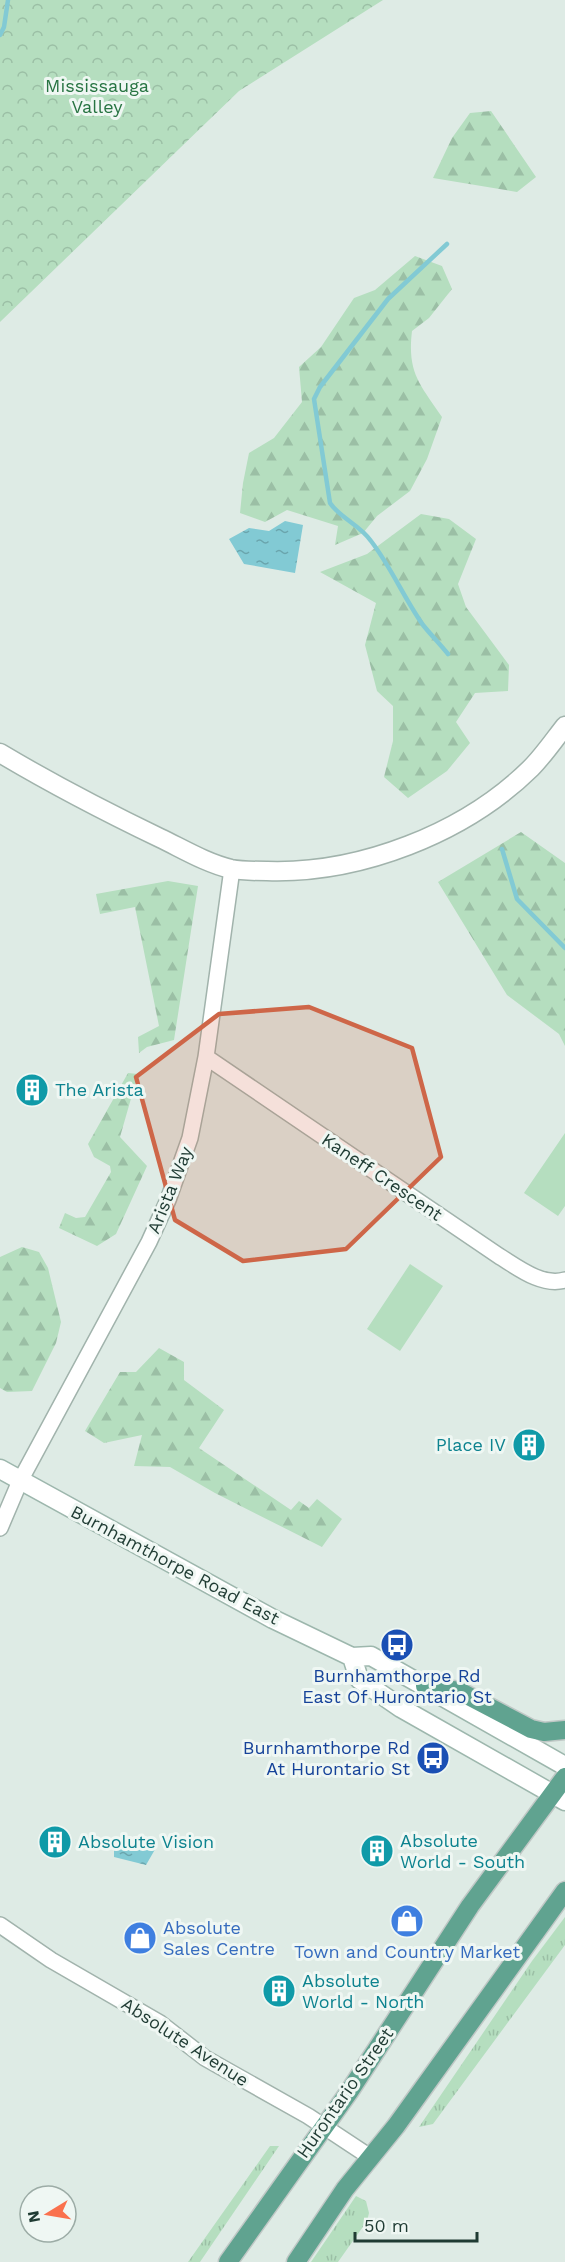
<svg xmlns="http://www.w3.org/2000/svg" width="565" height="2262" viewBox="0 0 565 2262" font-family="'Work Sans',sans-serif">
  <style>
    .grass { fill: url(#grass-tufts) }
    .forest { fill: url(#forest-firs) }
    .park { fill: url(#park-crowns) }
    .pitch { fill: #b5debf }
    .water { fill: url(#water-ripples) }
    .lines { fill: none; stroke-linecap: round; stroke-linejoin: round }
    .stream { stroke: #82cad4; stroke-width: 4.5 }
    .minor-casing { stroke: #a1b3ac; stroke-width: 18 }
    .tertiary-casing { stroke: #a1b3ac; stroke-width: 21 }
    .secondary-casing { stroke: #9db7ad; stroke-width: 21 }
    .primary-casing { stroke: #c0c8c6; stroke-width: 21 }
    .minor { stroke: #fff; stroke-width: 15 }
    .tertiary { stroke: #fff; stroke-width: 18 }
    .secondary { stroke: #fff; stroke-width: 18 }
    .primary { stroke: #60a390; stroke-width: 18 }
    .marked { fill: #ce6648; fill-opacity: 0.2; stroke: #ce6648; stroke-width: 4.5; stroke-linejoin: round }
    .labels { text-anchor: middle; stroke-width: 6; stroke-linejoin: round; paint-order: stroke }
    .park-label { font-size: 18px; fill: #277442; stroke: #eff7f3 }
    .culture-label { font-size: 18px; fill: #0d838f; stroke: #eff7f3; text-anchor: start }
    .street-label { font-size: 18px; fill: #1f3b33; stroke: #eff7f3 }
    .transit-label { font-size: 18px; fill: #164399; stroke: #eff7f3 }
    .shop-label { font-size: 18px; fill: #366cbe; stroke: #eff7f3; text-anchor: start }
  </style>
  <defs>
    <pattern id="grass-tufts" width="24" height="20" patternUnits="userSpaceOnUse" patternTransform="scale(1.5)"><rect width="24" height="20" fill="#b5debf"/><path d="M3 7l-1-3M5 7V3M7 7l1-3M15 17l-1-3M17 17v-4M19 17l1-3" fill="none" stroke="#9bbfa5"/></pattern>
    <pattern id="forest-firs" width="22" height="20" patternUnits="userSpaceOnUse" patternTransform="scale(1.5)"><rect width="22" height="20" fill="#b5debf"/><path d="M5 1l3.5 6h-7zM16 11l3.5 6h-7z" fill="#9bbfa5"/></pattern>
    <pattern id="park-crowns" width="20" height="18" patternUnits="userSpaceOnUse" patternTransform="scale(1.5)"><rect width="20" height="18" fill="#b5debf"/><path d="M2 6a3 3 0 1 1 6 0M12 15a3 3 0 1 1 6 0" fill="none" stroke="#9bbfa5"/></pattern>
    <pattern id="water-ripples" width="26" height="14" patternUnits="userSpaceOnUse" patternTransform="scale(1.5)"><rect width="26" height="14" fill="#82cad4"/><path d="M2 4q2-2 4 0t4 0M15 11q2-2 4 0t4 0" fill="none" stroke="#6aa5ad"/></pattern>
  </defs>
  <rect width="100%" height="100%" fill="#deebe5"/>
  <path class="grass" d="M565 1917V1945L433 2124 419 2127 532 1961Z
    M270 2146H279L200 2262H188Z
    M356 2196 366 2201 369 2213 367 2221 338 2262H311Z"/>
  <path class="forest" d="M491 111 536 177 517 192 433 178 452 138 470 113Z
    M415 256 442 266 452 289 429 318 412 331C407 373 420 384 442 417L427 459 410 491 377 516 363 533 335 545 338 526 287 510 265 522 240 513 243 483 249 453 274 438 302 402 299 367 321 347 354 298 375 290Z
    M421 514 449 519 476 539 458 584 466 607 509 665 508 691 475 693 456 722 470 743 447 771 408 798 384 777 393 741V706L377 691 365 645 376 603 320 572 367 554Z
    M521 832 565 863V1046L559 1034 507 995 438 882Z
    M168 881 198 886 174 1040 147 1047 139 1053 138 1037 159 1026 135 907 100 914 96 894Z
    M128 1073 138 1074 120 1137 147 1166 116 1234 97 1246 59 1228 65 1213 76 1218 85 1217 111 1172 110 1166 94 1157 88 1144Z
    M22 1247 39 1252 48 1268 61 1322 56 1343 32 1391 7 1392 0 1388V1257Z
    M159 1348 184 1362V1380L224 1410 199 1448 291 1510 299 1501 309 1508 317 1499 342 1519 322 1547 215 1493 170 1467 134 1466 142 1435 104 1443 85 1431 120 1372H136Z"/>
  <path class="park" d="M0 0H383L239 91 0 322Z"/>
  <path class="pitch" d="M565 1133V1206L558 1216 524 1193Z
    M410 1264 443 1286 400 1351 367 1329Z"/>
  <path class="water" d="M285 521 303 525 295 573 244 564 229 539 249 528 269 531Z
    M133 1844 157 1846 146 1865 114 1857V1846Z"/>
  <g class="lines">
    <path class="stream" d="M0 35 4 27 8 0
      M447 244 388 299 320 387 314 399 330 503C340 518 360 525 371 541 391 567 404 598 423 625 431 635 440 644 448 654
      M502 849 517 899 565 948"/>
    <defs>
      <path id="minor" d="M206 1057 499 1256C517 1267 542 1287 565 1280
        M0 1528 20 1481 149 1242 168 1200 190 1138 206 1057 232 869
        M0 1925 51 1960 160 2023 205 2058 308 2116 370 2157"/>
      <path id="tertiary" d="M0 753C52 784 106 812 160 838 183 849 206 863 231 869 242 871 255 871 267 871 359 874 464 834 531 768 543 756 554 740 565 726"/>
      <path id="secondary" d="M0 1469 273 1619 352 1657 371 1656 565 1766
        M352 1657 359 1679 401 1708 565 1801"/>
      <path id="primary" d="M425 1686 459 1691 531 1729 544 1732 565 1730
        M228 2262 349 2092 470 1906 565 1777
        M296 2262 345 2189 396 2126 565 1891"/>
    </defs>
    <use href="#minor" class="minor-casing"/>
    <use href="#tertiary" class="tertiary-casing"/>
    <use href="#secondary" class="secondary-casing"/>
    <use href="#primary" class="primary-casing"/>
    <use href="#minor" class="minor"/>
    <use href="#tertiary" class="tertiary"/>
    <use href="#secondary" class="secondary"/>
    <use href="#primary" class="primary"/>
  </g>
  <path class="marked" d="M309 1007 412 1048 441 1157 346 1249 243 1261 175 1220 136 1077 219 1014Z"/>
  <defs>
    <symbol id="building-disc" viewBox="-11 -11 22 22"><circle r="9.5" fill="#0f9aa8" stroke="#eff7f3"/><path d="M-4-6H4V6H1V3H-1V6H-4ZM-2.5-4.3h1.7v1.8h-1.7ZM.8-4.3h1.7v1.8H.8ZM-2.5-1h1.7V.8h-1.7ZM.8-1h1.7V.8H.8Z" fill="#fff"/></symbol>
    <symbol id="bus-disc" viewBox="-11 -11 22 22"><circle r="9.5" fill="#1a4fb4" stroke="#eff7f3"/><path d="M-5-6H5V4H4V6H2V4H-2V6H-4V4H-5ZM-3.5-4V0h7V-4ZM-3.5 1.2v1.5H-2V1.2ZM2 1.2v1.5H3.5V1.2Z" fill="#fff"/></symbol>
    <symbol id="shop-disc" viewBox="-11 -11 22 22"><circle r="9.5" fill="#3f7fe0" stroke="#eff7f3"/><path d="M-5-2.5h2.3a2.7 3.5 0 0 1 5.4 0H5L5.5 6h-11ZM-1.5-2.5h3a1.5 2.3 0 0 0-3 0Z" fill="#fff"/></symbol>
  </defs>
  <g fill-rule="evenodd">
    <use href="#building-disc" x="13" y="1071" width="38" height="38"/>
    <use href="#building-disc" x="510" y="1426" width="38" height="38"/>
    <use href="#bus-disc" x="378" y="1626" width="38" height="38"/>
    <use href="#bus-disc" x="414" y="1739" width="38" height="38"/>
    <use href="#building-disc" x="36" y="1823" width="38" height="38"/>
    <use href="#building-disc" x="358" y="1832" width="38" height="38"/>
    <use href="#shop-disc" x="388" y="1902" width="38" height="38"/>
    <use href="#shop-disc" x="121" y="1919" width="38" height="38"/>
    <use href="#building-disc" x="260" y="1972" width="38" height="38"/>
  </g>
  <g class="labels">
    <g class="park-label">
      <text x="97" y="92">Mississauga<tspan x="97" dy="21">Valley</tspan></text>
    </g>
    <g class="culture-label">
      <text x="55" y="1096">The Arista</text>
      <text x="506" y="1451" text-anchor="end">Place IV</text>
      <text x="400" y="1847">Absolute<tspan x="400" dy="21">World - South</tspan></text>
      <text x="78" y="1848">Absolute Vision</text>
      <text x="302" y="1987">Absolute<tspan x="302" dy="21">World - North</tspan></text>
    </g>
    <g class="street-label">
      <text transform="translate(382 1177) rotate(34)" y="6">Kaneff Crescent</text>
      <text transform="translate(170 1190) rotate(-68)" y="6">Arista Way</text>
      <text transform="translate(175 1565) rotate(28)" y="6">Burnhamthorpe Road East</text>
      <text transform="translate(185 2042) rotate(33)" y="6">Absolute Avenue</text>
      <text transform="translate(345 2093) rotate(-55)" y="6">Hurontario Street</text>
    </g>
    <g class="transit-label">
      <text x="397" y="1682">Burnhamthorpe Rd<tspan x="397" dy="21">East Of Hurontario St</tspan></text>
      <text x="410" y="1754" text-anchor="end">Burnhamthorpe Rd<tspan x="410" dy="21">At Hurontario St</tspan></text>
    </g>
    <g class="shop-label">
      <text x="163" y="1934">Absolute<tspan x="163" dy="21">Sales Centre</tspan></text>
      <text x="407" y="1958" text-anchor="middle">Town and Country Market</text>
    </g>
  </g>
  <g transform="translate(48 2214) rotate(259)"><circle r="28" fill="#eff7f3" stroke="#9caca6" stroke-width="1.5"/>
  <path d="M0-4.5L10 22L0 15L-10 22Z" fill="#fa714d"/>
  <text y="-9" font-size="16" font-weight="bold" text-anchor="middle" fill="#1f3b33">N</text>
  </g>
  <path d="M355 2232v9h122v-9" fill="none" stroke="#1f3b33" stroke-width="3"/>
  <text x="364" y="2232" font-size="18" fill="#1f3b33" stroke="#eff7f3" stroke-width="4.5" paint-order="stroke">50 m</text>
</svg>
